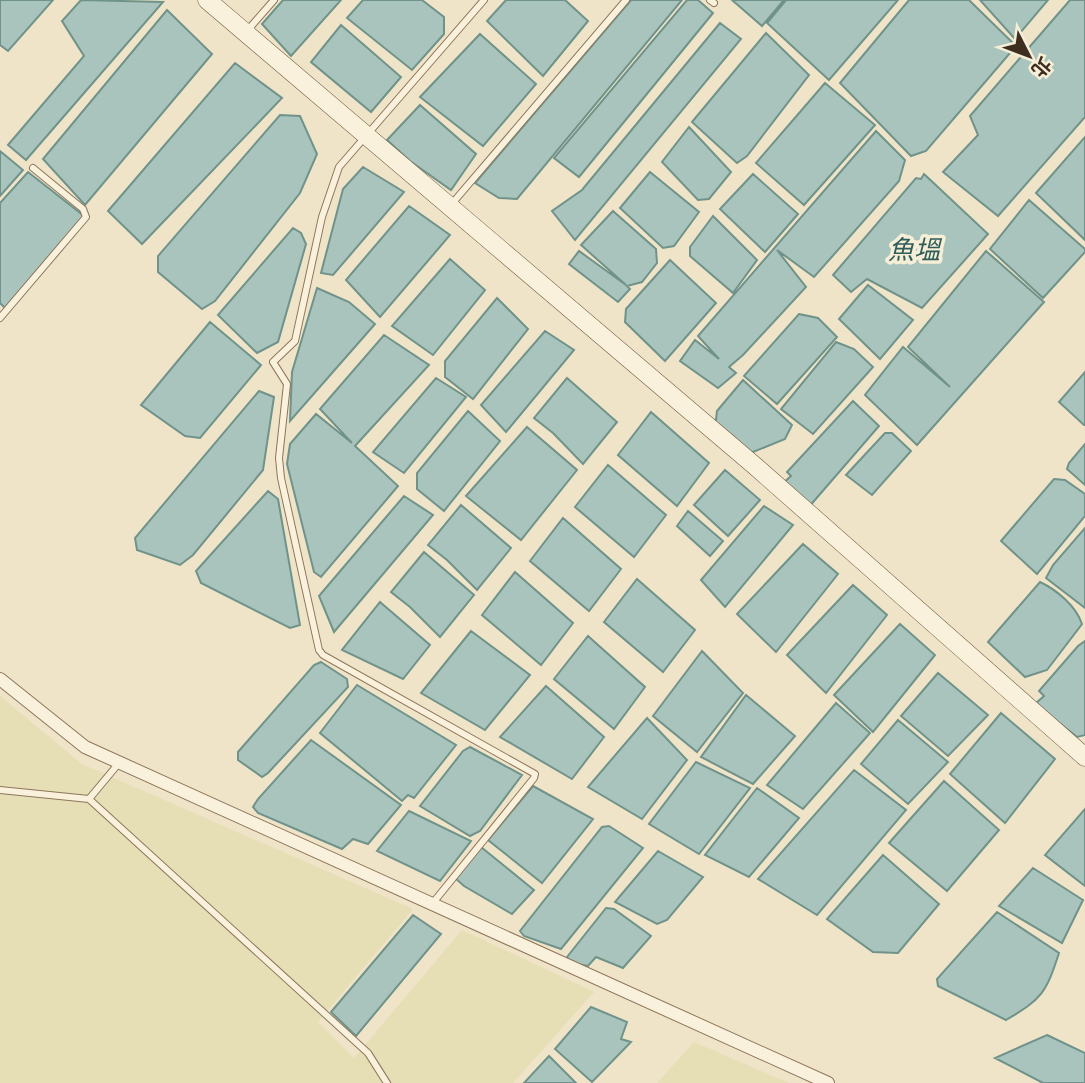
<svg xmlns="http://www.w3.org/2000/svg" width="1085" height="1083" viewBox="0 0 1085 1083" font-family="'Libre Baskerville','Noto Sans TC',serif">
  <style>
    .farmland { fill: #e6deb5 }
    .water { fill: #a9c4bc; stroke: #6f938a; stroke-width: 2 }
    .lines { fill: none; stroke-linecap: round; stroke-linejoin: round }
    .lane-casing { stroke: #8d765c; stroke-width: 8 }
    .street-casing { stroke: #8d765c; stroke-width: 14 }
    .secondary-casing { stroke: #6f573f; stroke-width: 19 }
    .lane { stroke: #faf1dc; stroke-width: 6 }
    .street { stroke: #faf1dc; stroke-width: 12 }
    .secondary { stroke: #faf1dc; stroke-width: 18 }
    .labels { text-anchor: middle; stroke-width: 7; stroke-linejoin: round; paint-order: stroke }
    .water-label { font-size: 26px; font-style: italic; fill: #2f5d5a; stroke: #f7eed8 }
  </style>
  <rect width="100%" height="100%" fill="#f0e4c8"/>
  <path class="farmland" d="M0 696 82 764 413 909 318 1022 354 1058 462 930 594 992 513 1083H0Z
    M694 1042 789 1083H657Z"/>
  <path class="water" d="M0 0H53L8 51 0 45Z
    M81 0 163 2 26 160 8 145 84 56 62 21Z
    M283 0H341L291 56 262 24Z
    M363 0H422L444 17V34L412 70 347 18Z
    M506 0H565L588 21 543 76 487 21Z
    M631 0H682L517 199 499 198 475 183Z
    M687 0H698L713 13 579 177 554 158Z
    M732 0H784L762 26Z
    M786 0H898L829 80 767 23Z
    M909 0H969L1016 46 926 151 911 156 840 83Z
    M980 0H1048L1015 39Z
    M1070 0H1085V117L998 216 943 172 978 135 970 116Z
    M167 10 212 54 85 205 43 159Z
    M720 23 741 39 575 240 552 211 582 190Z
    M341 25 401 77 371 112 311 62Z
    M766 33 809 75 747 156 737 163 692 122Z
    M480 34 536 84 483 146 420 97Z
    M235 63 282 98 142 244 108 211Z
    M825 83 875 125 804 205 756 163Z
    M420 105 476 154 451 190 410 161 387 140Z
    M280 115 300 116 317 154 300 193 215 301 202 309 158 272V256Z
    M689 127 731 172 709 199 698 200 662 162Z
    M876 131 905 160 899 181 814 277 777 250 806 287 743 355 729 367 736 373 718 388 680 361 695 340 719 359 698 336Z
    M1085 137V240L1036 193Z
    M0 151 23 170 0 196Z
    M363 167 404 192 333 275 321 273 343 189Z
    M28 172 84 216 5 308 0 303V203Z
    M650 172 699 212 674 246 663 248 620 208Z
    M753 174 798 214 765 252 720 209Z
    M924 174 988 234 922 308 867 279 851 292 833 275 916 178 921 179Z
    M1029 200 1085 249V252L1043 298 990 249Z
    M409 206 450 235 380 317 346 280Z
    M613 211 656 249 657 263 642 282 627 286 630 289 618 302 569 264 579 251 626 285 581 245Z
    M713 216 757 260 733 293 690 256V247Z
    M293 228 301 233 306 244 278 342 257 353 218 315Z
    M986 251 1044 302 917 445 865 395 903 347 950 387 908 347Z
    M450 259 485 290 433 355 392 326Z
    M670 260 716 303 665 361 625 322 626 309Z
    M868 285 913 320 880 359 839 319Z
    M317 288 349 302 375 324 290 421 292 372Z
    M497 298 528 329 473 399 445 377V361Z
    M799 314 818 318 837 337 777 404 744 376Z
    M210 322 261 365 200 438 185 436 141 405Z
    M545 331 574 350 506 432 481 405Z
    M384 335 429 365 355 446 398 486 321 577 314 572 287 464 290 444 316 414 352 443 320 409Z
    M836 342 854 349 873 367 813 434 781 409Z
    M1085 372V425H1084L1059 402Z
    M436 378 466 397 404 473 373 452Z
    M567 378 617 422 583 464 553 433 534 418Z
    M743 380 792 425 785 439 748 454 715 428 717 411Z
    M259 391 274 397 263 470 193 555 180 565 137 550 135 538Z
    M853 401 879 426 808 508 781 485 791 476 787 472Z
    M468 411 500 441 444 511 417 489V473Z
    M651 412 709 463 677 506 618 455Z
    M527 427 577 470 521 540 466 496Z
    M885 433H892L911 451 872 495 846 475Z
    M1085 444V485L1067 469 1069 463Z
    M608 465 666 515 634 557 575 507Z
    M725 470 760 500 728 536 694 505Z
    M1054 479 1065 480 1085 494V516L1037 574 1001 541Z
    M268 491 278 499 300 625 290 628 201 583 196 571Z
    M404 496 433 515 334 632 319 596Z
    M461 505 511 548 477 590 447 560 428 545Z
    M764 506 793 525 725 607 701 580Z
    M688 511 723 541 710 556 677 526Z
    M563 518 621 569 589 611 530 561Z
    M1085 528V608L1046 578 1053 565Z
    M803 544 838 574 776 652 737 614Z
    M424 552 474 595 440 637 410 607 391 592Z
    M515 572 573 623 541 665 482 615Z
    M637 579 695 630 663 672 604 622Z
    M1040 582C1057 590 1076 606 1082 624L1047 670 1025 677 988 642Z
    M853 585 887 615 826 693 787 655Z
    M380 602 430 645 403 679 342 650Z
    M900 624 935 655 873 732 834 695Z
    M471 631 530 675 485 730 421 693Z
    M588 636 645 687 614 729 554 679Z
    M1085 641V735L1077 737 1035 704 1044 696 1039 691 1078 646Z
    M702 651 743 693 697 752 653 716Z
    M321 662 347 679 348 687 268 773 262 777 238 760V752L314 665Z
    M938 673 988 715 948 756 901 716Z
    M357 685 456 745 414 798 408 795 402 801 320 733Z
    M546 686 604 737 572 779 500 737Z
    M746 695 795 736 753 784 701 757Z
    M836 703 870 733 803 809 767 785Z
    M1001 713 1055 759 1005 823 950 774Z
    M647 718 687 760 642 819 588 787Z
    M898 720 948 762 908 804 861 764Z
    M311 740 401 805 368 844 353 839 342 849 258 813 253 807 258 799Z
    M470 747 522 775 480 831 470 836 420 806 463 751Z
    M696 762 750 788 699 854 649 824Z
    M854 770 906 810 817 915 758 879Z
    M944 781 999 830 947 891 889 843Z
    M533 786 593 819 542 883 488 840Z
    M757 788 799 818 749 877 705 855Z
    M1085 809V886L1045 855Z
    M409 811 471 841 440 881 377 851Z
    M609 826 643 848 561 949 524 936 520 931 602 827Z
    M481 847 534 890 512 914 464 886 455 878Z
    M658 851 703 877 667 920 657 924 615 902Z
    M883 855 939 904 898 953 873 952 827 919Z
    M1033 868 1083 900 1062 943 999 906Z
    M606 908 614 909 651 936 623 968 596 957 588 966 570 963 567 957Z
    M997 912 1059 953C1046 993 1042 999 1006 1020L938 986 937 979Z
    M413 915 441 934 356 1036 331 1012Z
    M591 1007 627 1022 621 1039 631 1042 592 1082 555 1049Z
    M1047 1035 1085 1053V1083H1043L995 1058Z
    M549 1056 576 1083H524Z"/>
  <g class="lines">
    <defs>
      <path id="lane" d="M710 0 714 3
        M246 32 274 0
        M450 206 626 0
        M0 318 86 217 83 209 33 168
        M119 763 89 799 368 1053 387 1083
        M0 790 89 799
        M432 904 534 778 535 774 323 655 319 650 281 478 279 458 287 384 273 362 295 341 322 217 339 167 484 0"/>
      <path id="street" d="M0 679 85 747 828 1083"/>
      <path id="secondary" d="M207 0 755 466 1085 757"/>
    </defs>
    <use href="#lane" class="lane-casing"/>
    <use href="#street" class="street-casing"/>
    <use href="#secondary" class="secondary-casing"/>
    <use href="#lane" class="lane"/>
    <use href="#street" class="street"/>
    <use href="#secondary" class="secondary"/>
  </g>
  <g class="labels">
    <g class="water-label">
      <text x="914" y="259">魚塭</text>
    </g>
  </g>
  <g transform="translate(1029 56) rotate(132)" stroke="#f7eed8" stroke-width="5" paint-order="stroke">
  <path d="M0-5L12 26L0 18L-12 26Z" fill="#3d2e20"/>
  <text y="-10" font-size="19" font-weight="bold" text-anchor="middle" fill="#3d2e20">北</text>
  </g>
</svg>
